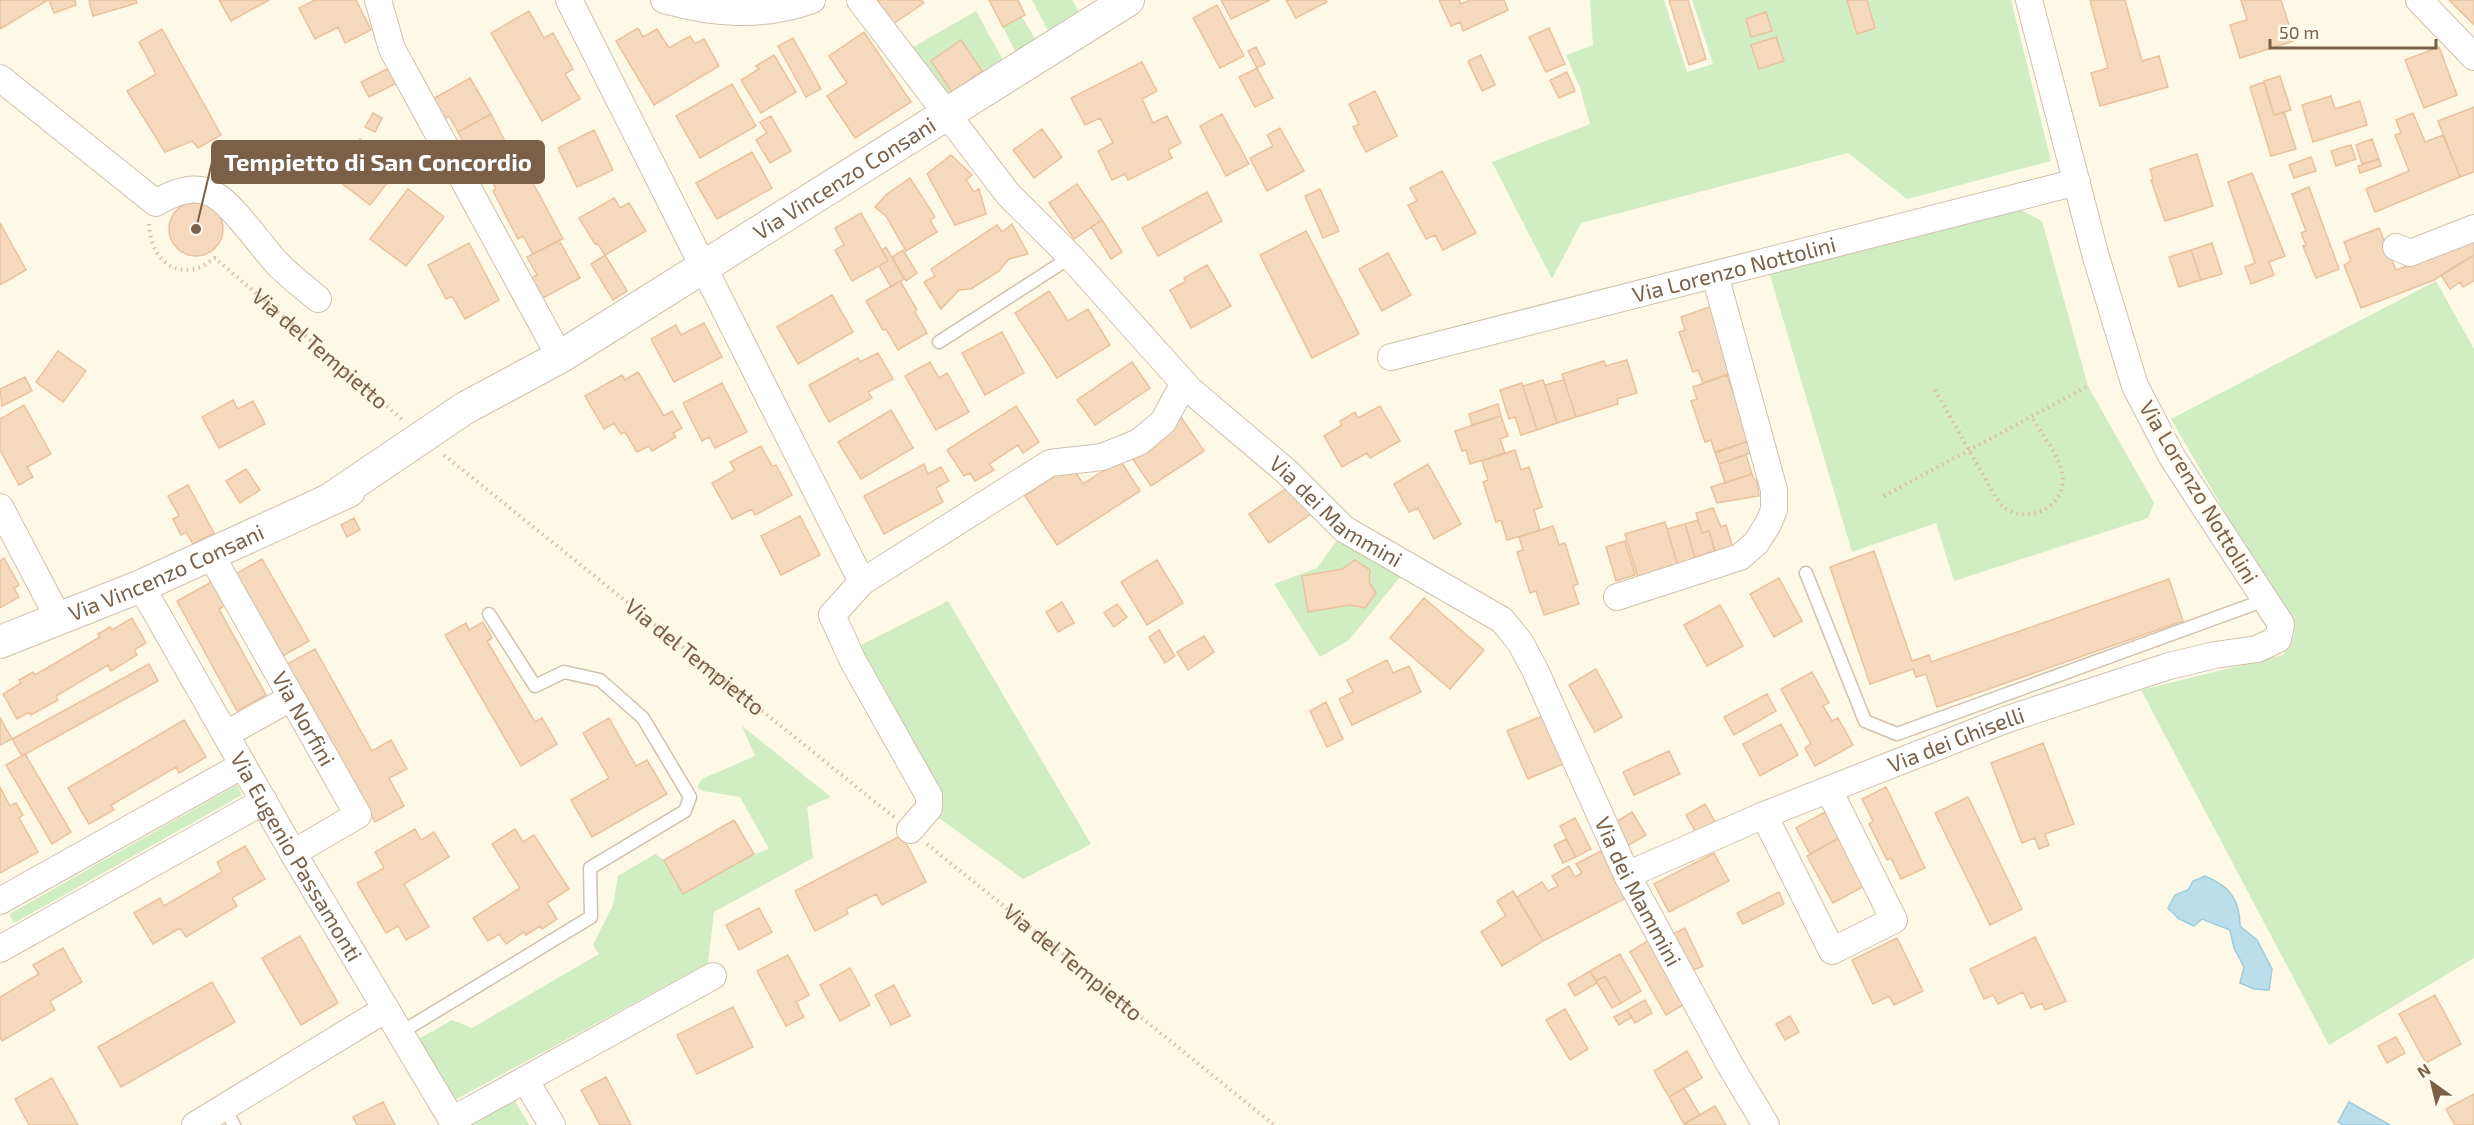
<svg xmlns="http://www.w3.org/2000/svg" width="2474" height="1125" viewBox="0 0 2474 1125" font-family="'Exo 2',sans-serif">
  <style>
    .green { fill: #d0edc4 }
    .water { fill: #badeea; stroke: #9fccdc; stroke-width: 1.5 }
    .building { fill: #f5d9bd; stroke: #e9c29c; stroke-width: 1.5 }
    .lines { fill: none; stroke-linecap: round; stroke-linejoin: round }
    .service-casing { stroke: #d1c0ac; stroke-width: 15 }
    .minor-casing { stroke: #d1c0ac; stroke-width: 28 }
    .tertiary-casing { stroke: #d1c0ac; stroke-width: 34 }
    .path { stroke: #dbbd9f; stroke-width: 4; stroke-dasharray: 1.5 4.5; stroke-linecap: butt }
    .service { stroke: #fff; stroke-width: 12 }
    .minor { stroke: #fff; stroke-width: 26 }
    .tertiary { stroke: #fff; stroke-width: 32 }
    .labels { text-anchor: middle; stroke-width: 6; stroke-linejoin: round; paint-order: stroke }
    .street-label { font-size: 22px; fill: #7a6049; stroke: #fffaef }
    .leader { fill: none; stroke: #7a6049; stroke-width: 2 }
    .callout-dot { fill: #7a6049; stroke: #fffaef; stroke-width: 2 }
    .callout { fill: #7a6049; stroke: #7a6049; stroke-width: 2 }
    .callout-label { font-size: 24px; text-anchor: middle; font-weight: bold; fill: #fff }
  </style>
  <rect width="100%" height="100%" fill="#fef8e7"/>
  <path class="green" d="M1032 0H1072L1080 14 1049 33Z
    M1590 0H1664L1687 72 1713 64 1692 0H2011L2051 161 1907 199 1848 153 1581 223 1552 279 1492 162 1590 124 1580 88 1566 55 1593 45Z
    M976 11 1004 62 985 76 961 40 931 61 952 92 944 100 908 50Z
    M1022 17 1037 42 1017 55 1003 27Z
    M2015 207 2042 221 2088 386 2154 503 2148 518 1954 581 1936 523 1852 552 1769 272Z
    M2436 281 2474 349V958L2329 1045 2141 690 2283 655 2295 633 2171 419Z
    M1342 533 1405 571 1349 640 1320 657 1274 584 1317 568Z
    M948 601 1091 844 1023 879 932 813 855 648Z
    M742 726 831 797 807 807 813 858 714 912 708 963 451 1102 415 1041 452 1020 472 1028 599 954 593 945 613 905 618 876 655 854 664 860 684 894 754 854 769 849 740 797 703 791 697 787 702 779 755 756Z
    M237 785 242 795 14 923 9 914 18 909Z
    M514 1099 529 1125H469Z"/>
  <path class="water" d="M2205 876C2229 886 2240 899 2240 926L2257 940 2272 969 2269 990 2254 989 2240 983 2244 967 2234 948 2230 930 2202 919 2194 926 2179 919 2168 908 2175 895 2188 890 2193 881Z
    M2349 1102 2390 1125H2343L2338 1122Z"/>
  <path class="building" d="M0 0H48L0 29Z
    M49 0H75L76 5 54 13Z
    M89 0H136L137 3 93 16Z
    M219 0H269L231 21Z
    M315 0H356L371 30 345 43 338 27 315 39 299 8Z
    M877 0H921L924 3 893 24Z
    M989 0H1018L1025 15 1003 27Z
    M1221 0H1270L1231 19Z
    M1286 0H1326L1327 2 1296 18Z
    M1439 0H1459L1461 4 1470 0H1504L1508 10 1463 31 1460 22 1451 26Z
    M1669 0H1688L1706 59 1689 65Z
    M1847 0H1867L1875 28 1857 34Z
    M2090 0H2125L2142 61 2159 56 2168 87 2100 106 2091 73 2108 68Z
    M2241 0H2281L2294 41 2240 58 2230 25 2247 20Z
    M2449 0H2474V25Z
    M1217 5 1244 56 1220 68 1193 18Z
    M529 11 544 38 553 33 573 69 565 74 580 99 542 121 491 33Z
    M1766 12 1772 31 1751 37 1746 19Z
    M638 28 643 37 657 29 669 48 690 36 695 44 704 39 719 66 654 105 616 41Z
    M1549 28 1565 64 1546 72 1529 37Z
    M162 29 221 135 198 148 192 141 165 152 127 91 156 74 139 42Z
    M864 32 911 102 855 138 827 96 847 83 829 56Z
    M1776 37 1784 61 1759 69 1751 45Z
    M793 38 821 89 806 97 778 46Z
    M961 40 982 71 952 92 931 61Z
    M1256 47 1265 64 1257 68 1248 51Z
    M2439 47 2457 95 2424 108 2405 60Z
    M774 55 796 92 761 113 741 80 759 69 756 66Z
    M1481 55 1495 85 1482 91 1468 61Z
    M1142 62 1157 91 1142 99 1153 123 1167 116 1181 143 1168 150 1172 158 1128 180 1125 174 1112 180 1098 151 1113 143 1100 118 1085 125 1071 98Z
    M389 68 397 83 369 97 361 82Z
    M1257 68 1273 98 1255 107 1239 77Z
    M1567 72 1575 91 1559 98 1550 80Z
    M2280 76 2291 110 2274 115 2264 81Z
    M470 78 491 114 458 132 449 116 442 120 431 100Z
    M2264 82 2274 115 2284 112 2296 149 2271 156 2250 87Z
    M732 84 756 126 700 158 676 116Z
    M1375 91 1397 136 1366 152 1353 127 1359 124 1349 104Z
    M2331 96 2335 109 2360 101 2367 125 2313 142 2302 105Z
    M2474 107V172L2460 177 2438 121Z
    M373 113 382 118 375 132 365 127Z
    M2413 113 2425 142 2443 135 2460 177 2375 212 2366 189 2409 171 2395 135 2401 133 2396 120Z
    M491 114 513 157 474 177 461 150 466 147 458 132Z
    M1222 114 1249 164 1226 176 1200 126Z
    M771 116 791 151 770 163 756 140 767 133 760 122Z
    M1280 128 1304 171 1267 191 1250 158 1273 146 1267 135Z
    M1042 129 1062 157 1034 178 1013 150Z
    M594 130 613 170 577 187 558 148Z
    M360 139 398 169 370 205 331 175Z
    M2372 139 2379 159 2362 164 2356 145Z
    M2351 145 2356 159 2336 166 2331 151Z
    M752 152 772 188 717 219 696 183Z
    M2197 154 2213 206 2165 221 2151 180H2153L2150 169Z
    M518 155 563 239 533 254 523 236 518 239 493 191 496 189 486 170Z
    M951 155 972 175 966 180 974 192 979 189 986 214 955 225 927 174Z
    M2311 157 2316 171 2294 178 2289 165Z
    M2379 159 2381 166 2360 173 2358 166Z
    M1442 171 1476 233 1443 250 1435 235 1426 239 1408 205 1417 201 1410 188Z
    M2252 173 2285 256 2269 262 2274 275 2251 284 2245 267 2255 263 2228 182Z
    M910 178 935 217 930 220 937 232 906 251 886 216 875 207 887 194Z
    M1077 184 1102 220 1074 239 1049 203Z
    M2309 187 2339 269 2316 278 2303 246 2306 245 2301 233 2306 231 2292 194Z
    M408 189 444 217 406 266 370 239Z
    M1320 189 1339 231 1323 238 1305 196Z
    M1207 192 1222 221 1158 256 1142 228Z
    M614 198 620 208 629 203 646 231 605 255 597 243 595 244 579 218Z
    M169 229a27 27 0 1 1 54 0a27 27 0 1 1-54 0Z
    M861 213 888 261 852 281 835 250 844 245 835 228Z
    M1102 220 1122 252 1111 259 1091 227Z
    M0 223 26 270 0 285Z
    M1012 224 1028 254 1009 259 999 271 971 289 959 290 941 309 924 282 935 276 931 269 997 225 1002 232Z
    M2379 228 2396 270 2424 260 2467 233 2474 244V255L2434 280 2361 308 2344 265 2351 261 2344 242Z
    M1306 231 1359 334 1312 358 1260 255Z
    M559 240 580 278 543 298 531 278 537 275 527 257Z
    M469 243 499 300 465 319 452 296 446 299 428 265Z
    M2212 243 2222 274 2201 280 2191 250Z
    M886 247 904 279 891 287 879 266 888 261 882 250Z
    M903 250 917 273 906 281 892 257Z
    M2191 250 2201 280 2179 287 2169 257Z
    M1388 253 1411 295 1382 311 1359 269Z
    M605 255 627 291 613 300 591 264Z
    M2474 255V281L2463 287 2460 282 2450 289 2441 275Z
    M1207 265 1231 306 1191 328 1170 290 1186 281 1184 278Z
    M900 281 917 310 915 312 927 333 898 350 886 329 883 330 866 301Z
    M1049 291 1068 321 1088 309 1110 345 1057 378 1015 313Z
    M832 295 853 332 798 364 777 327Z
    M1715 305 1737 371 1703 383 1698 370 1693 372 1679 332 1685 330 1681 317Z
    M704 323 722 357 674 382 651 339 676 325 681 335Z
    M1002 332 1024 373 985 395 962 353Z
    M58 351 86 371 63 402 36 382Z
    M878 353 893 379 868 392 872 398 829 422 809 385 858 358 860 362Z
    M1627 360 1637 393 1617 399 1618 404 1576 417 1562 374 1604 361 1606 366Z
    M930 362 939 378 947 373 969 412 936 430 905 376Z
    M1132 362 1150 388 1095 425 1077 400Z
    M638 372 664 416 672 411 682 428 673 433 676 437 652 451 649 446 637 452 625 432 621 434 614 423 604 429 585 396 622 375 625 380Z
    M1727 375 1733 393 1739 391 1749 441 1715 453 1711 440 1705 442 1691 401 1697 399 1693 387Z
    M25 377 32 391 2 406 0 389Z
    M1543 380 1557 423 1537 430 1523 386Z
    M1564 380 1576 417 1557 423 1545 385Z
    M722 383 747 432 715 448 709 437 702 441 683 403Z
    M1522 383 1537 430 1521 435 1515 417 1509 419 1500 390Z
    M233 400 238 409 253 401 265 424 219 448 202 417Z
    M1498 404 1501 416 1472 425 1469 414Z
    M24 405 51 454 27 467 33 477 19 485 0 450V419Z
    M1016 406 1039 442 1023 453 1018 445 989 464 994 470 975 481 970 473 964 476 947 450Z
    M1380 406 1400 441 1370 458 1367 453 1342 467 1324 436 1342 425 1340 421 1355 412 1358 418Z
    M891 410 913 448 861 479 838 442Z
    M1501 416 1508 436 1500 439 1505 453 1470 464 1466 450 1462 451 1455 431Z
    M1181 417 1204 451 1151 486 1128 452Z
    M1749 441 1753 452 1719 464 1715 452Z
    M761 446 772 466 776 465 792 495 755 515 752 509 732 519 712 483 735 470 730 462Z
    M1515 450 1521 470 1529 467 1542 507 1534 510 1540 530 1507 540 1501 520 1496 522 1483 482 1488 480 1482 461Z
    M1746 455 1752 474 1725 483 1719 464Z
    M1120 460 1140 491 1057 545 1025 496 1071 465 1083 484Z
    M924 464 928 474 941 467 949 481 936 488 943 502 884 534 864 496Z
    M1428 464 1461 524 1434 539 1418 508 1409 512 1394 484Z
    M246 469 260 490 240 503 226 481Z
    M1752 474 1755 480H1757L1759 496 1717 503 1711 487Z
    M188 485 214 533 193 544 186 532 181 535 173 519 179 516 168 496Z
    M1291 485 1311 514 1269 543 1249 514Z
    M1713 508 1721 527 1726 525 1734 551 1716 556 1709 531 1702 533 1696 513Z
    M800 516 820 555 781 575 761 536Z
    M354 518 360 530 347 537 341 525Z
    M1698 520 1702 533 1709 531 1715 551 1695 557 1685 524Z
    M1665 522 1678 566 1638 578 1625 534Z
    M1685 524 1696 561 1678 566 1667 529Z
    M1553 526 1559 545 1565 543 1578 584 1573 586 1579 604 1544 615 1536 591 1530 593 1517 552 1523 550 1519 537Z
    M1625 541 1635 575 1616 581 1606 547Z
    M1874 551 1912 661 1929 655 1931 662 2169 579 2183 621 1937 707 1926 674 1916 677 1913 669 1870 684 1830 567Z
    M4 558 19 585 14 588 19 597 0 608V561Z
    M262 559 309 641 281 657 234 575Z
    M1157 560 1183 603 1147 625 1121 582Z
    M1355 560 1370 570 1369 582 1376 593 1365 608 1350 605 1308 612 1302 576 1342 569Z
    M1779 578 1802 621 1774 637 1750 594Z
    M215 580 228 604 219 609 266 695 237 711 177 601Z
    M1424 598 1484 650 1450 689 1390 638Z
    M1062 602 1074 623 1058 632 1046 612Z
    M1117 604 1127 617 1114 627 1104 613Z
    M1720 605 1743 646 1707 666 1684 625Z
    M132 618 146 643 134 650 137 655 111 671 108 665 56 696 58 700 31 715 29 712 17 719 3 694 21 683 19 680 33 672 35 675 100 637 98 634 110 627 112 630Z
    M483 622 492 638 487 641 535 722 542 718 557 744 521 766 445 635 466 623 469 630Z
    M1159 630 1175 656 1165 663 1149 637Z
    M1204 636 1214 652 1188 670 1177 652Z
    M315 649 372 751 391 740 407 769 389 778 404 806 375 822 287 664Z
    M1387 660 1393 673 1409 666 1421 692 1352 725 1339 699 1353 692 1347 680Z
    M149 664 158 681 22 756 12 739Z
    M1596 669 1622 717 1595 732 1569 685Z
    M1812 672 1829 703 1823 706 1832 721 1838 718 1853 745 1815 766 1805 748 1811 744 1781 689Z
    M1767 694 1776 711 1734 735 1724 717Z
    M1326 702 1343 739 1327 747 1310 711Z
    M1544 715 1565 763 1528 779 1507 731Z
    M0 718 12 739 0 745Z
    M609 718 636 766 647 760 667 794 592 837 571 800 609 778 583 733Z
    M184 720 206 757 179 773 176 767 111 805 114 810 89 824 68 788Z
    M1781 724 1798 755 1760 776 1743 744Z
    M2043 743 2074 824 2045 834 2049 845 2039 849 2035 838 2022 843 1991 763Z
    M1669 751 1680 774 1634 795 1623 772Z
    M25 754 71 832 52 844 6 765Z
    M0 787 10 806 16 803 23 815 19 818 38 852 0 873Z
    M1886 787 1925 868 1901 879 1891 858 1887 860 1869 824 1873 821 1862 799Z
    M1968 797 2022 909 1990 925 1935 813Z
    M1705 804 1718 827 1699 838 1686 815Z
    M1632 812 1646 835 1622 849 1609 826Z
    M1825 812 1839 838 1810 854 1796 828Z
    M1575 818 1591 849 1576 857 1560 826Z
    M734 820 754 854 683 894 664 860Z
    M415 829 421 840 434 832 449 857 404 884 429 927 406 940 398 926 386 933 357 883 384 868 375 852Z
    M515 829 523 842 534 835 569 889 547 903 557 919 542 929 540 926 526 935 524 932 506 944 499 934 488 941 473 918 520 888 492 844Z
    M902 835 926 882 882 905 876 894 846 909 848 914 815 931 795 891Z
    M1839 838 1866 885 1833 903 1807 856Z
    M1566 839 1576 857 1563 863 1554 845Z
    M245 846 265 879 232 898 237 906 186 937 180 928 153 944 134 913 160 898 164 906 222 872 217 862Z
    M1601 851 1626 898 1543 941 1517 897 1542 882 1548 891 1558 886 1552 876 1569 866 1575 877 1582 873 1576 864Z
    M1714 853 1729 881 1669 912 1654 884Z
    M1513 891 1543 941 1502 966 1481 932 1506 916 1497 901Z
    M1779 892 1784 904 1743 924 1737 913Z
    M759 908 772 932 739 950 726 925Z
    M1685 928 1703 966 1689 972 1671 935Z
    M300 936 338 1003 301 1025 262 958Z
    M2035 937 2066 1001 2045 1010 2042 1003 2031 1008 2023 992 1998 1004 1993 995 1984 999 1970 969Z
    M1897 938 1923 991 1894 1005 1889 996 1873 1004 1852 960Z
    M1649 940 1686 1003 1666 1015 1630 952Z
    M63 948 82 982 50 1001 55 1010 2 1041 0 1037V997L39 974 33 965Z
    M1620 954 1641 991 1621 1003 1605 976 1596 981 1590 971Z
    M788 955 809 995 796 1002 804 1017 786 1026 757 971Z
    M850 968 870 1005 840 1021 820 985Z
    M1590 971 1597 983 1575 996 1568 984Z
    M1605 976 1621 1003 1612 1008 1596 981Z
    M212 982 235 1022 121 1087 98 1047Z
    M894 985 910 1016 891 1025 875 995Z
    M2435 995 2461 1044 2426 1063 2399 1014Z
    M1645 1000 1652 1013 1635 1023 1627 1010Z
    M733 1007 753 1047 697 1074 677 1035Z
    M1565 1009 1588 1049 1570 1060 1546 1020Z
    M1627 1010 1632 1017 1619 1025 1614 1017Z
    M1790 1016 1799 1032 1785 1040 1776 1024Z
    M2396 1037 2405 1053 2387 1063 2378 1046Z
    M1687 1051 1702 1078 1669 1097 1654 1071Z
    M606 1077 631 1125H600L581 1090Z
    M52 1078 78 1125H29L15 1099Z
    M1684 1088 1700 1115 1684 1124 1669 1097Z
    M2474 1094V1125H2455L2446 1109Z
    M383 1102 395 1125H357L353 1117Z
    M1715 1106 1726 1125H1685L1684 1124Z"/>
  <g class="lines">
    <defs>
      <path id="service" d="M939 342 1071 257
        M1806 573 1865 721 1897 734 2265 600
        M400 1033 591 917 590 868 685 811 690 797 643 718 600 680 564 672 535 686 489 614
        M224 1108 234 1125"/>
      <g id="minor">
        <path d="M378 0 392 49 560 357"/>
        <path d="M569 0 862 582"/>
        <path d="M664 0C714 14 762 18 812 0"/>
        <path id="s4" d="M860 0 1008 194 1071 257 1190 390 1287 472 1344 529 1502 620 1520 642 1535 670 1627 875 1730 1065 1766 1125"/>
        <path d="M2419 0 2474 57"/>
        <path d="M0 78 156 203C172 193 194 184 213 194 231 203 256 239 270 255 283 272 302 285 318 299"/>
        <path d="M2396 247 2410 253 2474 228"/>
        <path id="s5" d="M1391 357 2077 182"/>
        <path d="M0 507 59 619"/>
        <path id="s6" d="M211 555 358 815 293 853"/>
        <path id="s7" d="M141 586 293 853 455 1125"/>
        <path d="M1617 597 1740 557 1756 543 1768 524 1774 510V490L1715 275"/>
        <path d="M226 734 291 698"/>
        <path d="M1764 815 1832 951 1894 920 1829 790"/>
        <path d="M910 830 929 808V796L853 661 832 615 862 582 1050 463 1102 457 1139 442 1163 422 1184 383"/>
        <path id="s8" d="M1627 875 1764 815 2005 720 2169 666 2215 655 2257 649 2278 639 2281 624 2172 457 2135 386 2096 257 2029 0"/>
        <path d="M0 901 243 765"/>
        <path d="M0 949 264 801"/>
        <path d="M526 1081 552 1125"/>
        <path d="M452 1120 713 976"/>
        <path d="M195 1125 386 1009"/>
      </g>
      <g id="tertiary">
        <path id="s9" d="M329 500 465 408 560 357 1128 0"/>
        <path id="s10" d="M0 642 141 586 349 491"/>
      </g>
    </defs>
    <use href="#service" class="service-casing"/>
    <use href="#minor" class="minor-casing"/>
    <use href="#tertiary" class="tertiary-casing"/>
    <g class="path">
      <path id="s1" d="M149 224C150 251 167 277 198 268 204 266 210 261 215 258L404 421"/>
      <path d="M1935 390 1995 496C1998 500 2001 505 2004 507 2026 525 2063 508 2063 480 2062 458 2042 435 2032 417"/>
      <path id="s2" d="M444 455 894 817"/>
      <path d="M1884 496 2088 386"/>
      <path id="s3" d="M927 844 1274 1125"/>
    </g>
    <use href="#service" class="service"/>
    <use href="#minor" class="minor"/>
    <use href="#tertiary" class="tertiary"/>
  </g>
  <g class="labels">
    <g class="street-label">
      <text dy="8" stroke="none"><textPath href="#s9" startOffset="608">Via Vincenzo Consani</textPath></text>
      <text dy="8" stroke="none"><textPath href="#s5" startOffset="354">Via Lorenzo Nottolini</textPath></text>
      <text dy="8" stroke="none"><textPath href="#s1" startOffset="236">Via del Tempietto</textPath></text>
      <text transform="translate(2199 492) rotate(59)" y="8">Via Lorenzo Nottolini</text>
      <text dy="8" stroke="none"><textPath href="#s4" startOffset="702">Via dei Mammini</textPath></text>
      <text dy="8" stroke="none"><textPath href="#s10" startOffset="180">Via Vincenzo Consani</textPath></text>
      <text dy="8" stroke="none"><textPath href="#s2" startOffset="322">Via del Tempietto</textPath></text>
      <text dy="8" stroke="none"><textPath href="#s6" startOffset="188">Via Norfini</textPath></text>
      <text dy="8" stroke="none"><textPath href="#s8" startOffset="356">Via dei Ghiselli</textPath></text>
      <text dy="8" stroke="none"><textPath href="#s7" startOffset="312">Via Eugenio Passamonti</textPath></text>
      <text dy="8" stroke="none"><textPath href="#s4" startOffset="1206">Via dei Mammini</textPath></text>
      <text dy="8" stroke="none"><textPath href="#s3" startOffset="188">Via del Tempietto</textPath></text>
    </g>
  </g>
  <path class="leader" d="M196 229L212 162"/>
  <circle class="callout-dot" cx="196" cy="229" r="6"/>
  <rect class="callout" x="212" y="141" width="332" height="42" rx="6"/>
  <g class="callout-label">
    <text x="378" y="171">Tempietto di San Concordio</text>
  </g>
  <g transform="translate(2432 1083) rotate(326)" stroke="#fffaef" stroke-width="4.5" paint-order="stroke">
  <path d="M0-4.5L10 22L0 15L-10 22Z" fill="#7a6049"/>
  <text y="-9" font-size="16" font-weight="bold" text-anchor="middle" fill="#7a6049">N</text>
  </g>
  <path d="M2270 39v9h166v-9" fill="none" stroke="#7a6049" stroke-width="3"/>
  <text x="2279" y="39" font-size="18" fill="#7a6049" stroke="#fffaef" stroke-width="4.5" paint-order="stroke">50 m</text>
</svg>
